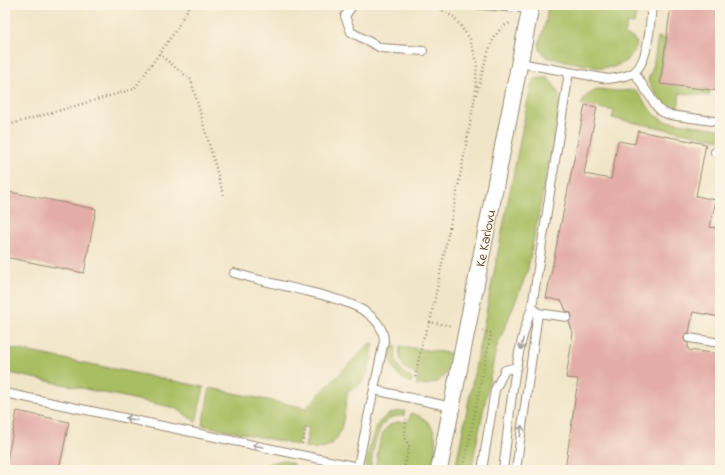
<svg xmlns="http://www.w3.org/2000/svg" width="725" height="475" viewBox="0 0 725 475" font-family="'Indie Flower',sans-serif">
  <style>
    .green { fill: #a9be62; stroke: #727440 }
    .building { fill: #e3aca6 }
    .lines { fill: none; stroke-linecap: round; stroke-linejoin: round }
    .service-casing { stroke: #968873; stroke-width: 10 }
    .minor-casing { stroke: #968873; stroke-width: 18 }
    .path { stroke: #968873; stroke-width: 2.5; stroke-dasharray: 1 3; stroke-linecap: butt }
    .service { stroke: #fff; stroke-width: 8 }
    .minor { stroke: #fff; stroke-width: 16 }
    .oneway { stroke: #a79f9a }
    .labels { text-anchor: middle; stroke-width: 3; stroke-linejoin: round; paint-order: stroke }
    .street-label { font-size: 14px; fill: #3b2a1e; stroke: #fcf5e5 }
  </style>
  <rect width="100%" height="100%" fill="#fcf5e5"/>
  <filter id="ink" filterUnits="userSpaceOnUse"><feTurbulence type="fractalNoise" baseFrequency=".025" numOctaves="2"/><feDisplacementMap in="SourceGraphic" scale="8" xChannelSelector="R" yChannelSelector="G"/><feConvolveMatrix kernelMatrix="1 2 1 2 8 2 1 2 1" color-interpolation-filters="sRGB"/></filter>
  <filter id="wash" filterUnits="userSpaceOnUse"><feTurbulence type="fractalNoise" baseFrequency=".012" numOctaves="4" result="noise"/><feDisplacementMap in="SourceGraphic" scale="16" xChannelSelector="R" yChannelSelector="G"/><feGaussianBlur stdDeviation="0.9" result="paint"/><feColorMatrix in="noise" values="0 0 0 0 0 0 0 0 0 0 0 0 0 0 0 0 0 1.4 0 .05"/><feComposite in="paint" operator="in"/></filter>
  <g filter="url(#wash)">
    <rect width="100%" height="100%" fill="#f1e5c8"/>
    <path class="green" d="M548 5H643V7H637L634 24 627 23 625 36 634 38V42H637L636 48 626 61 614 67 601 68 546 57 540 50 539 44 546 21Z
      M658 37 666 39 660 83 709 90V96L680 93 678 109 665 106 649 84 648 80 653 67Z
      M541 78H548C556 88 560 92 560 105L527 273 496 349 471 470H455L531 85 535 79Z
      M598 89 616 91 635 90C646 101 650 115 665 121L720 129V140L612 118 614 111 581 104 586 96Z
      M370 343H374C369 365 371 382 348 392 342 420 345 456 305 447L309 428 302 427 298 445 202 425 210 388 306 408Z
      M391 345 396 346C394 361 398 372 412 378L411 383C395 377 387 361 391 345Z
      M400 346 455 354C449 374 440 387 416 385L418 375C403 371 398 361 400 346Z
      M5 347 204 387 196 422 176 408 5 372Z
      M405 411 404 416C375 413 374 450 370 470H365C371 444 371 411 405 411Z
      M411 413C442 422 436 445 433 470H375C379 449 378 417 408 422Z
      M283 460 294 464 293 470H261L269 463Z"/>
    <g id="blocks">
      <path class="building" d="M671 5H720V91L660 84Z
        M585 105 597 107 584 174 611 179 618 141 635 144 638 131 706 144 696 196 716 200 710 227 720 229V317L693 312 689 333 685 334 684 338 685 342 688 343V350L720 354V470H565L578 379 566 378 573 333 569 322 572 317 571 313 566 311 562 301 546 298Z
        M5 191 96 209 84 273 5 257Z
        M17 411 69 422 59 470H5Z"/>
    </g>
  </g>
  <g filter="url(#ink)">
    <use href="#blocks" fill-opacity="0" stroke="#968873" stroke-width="1"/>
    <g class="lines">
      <defs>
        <path id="service" d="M353 5 345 16 351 32 381 48 423 51
          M481 5 531 9
          M520 63 608 79C617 78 625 77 633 73 649 63 650 23 652 5
          M634 72 657 107 662 112 670 115 720 122
          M715 152 720 154
          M234 273C255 279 276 284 297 289 325 296 383 305 384 341L357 470
          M567 317 538 313 532 307 569 72
          M689 338 720 343
          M374 390 452 407
          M5 393 358 467
          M482 470 495 390 505 370 517 367
          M503 470C510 417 513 357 532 307
          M516 470 538 313"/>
        <path id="minor" d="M439 470 531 5"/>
      </defs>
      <use href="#service" class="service-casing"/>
      <use href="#minor" class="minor-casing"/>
      <path class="path" d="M432 5 454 17 470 39 477 62 475 95
        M159 54 191 80 224 197
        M5 126 134 89 174 33 190 5
        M430 322 459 182 475 97C484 76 487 29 511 23
        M415 377 423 339 430 322 452 326
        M302 444 306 428
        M404 470 409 446 405 438 406 419
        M463 470 491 333 482 331"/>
      <use href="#service" class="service"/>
      <use href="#minor" class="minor"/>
    </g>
    <defs><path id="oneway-shaft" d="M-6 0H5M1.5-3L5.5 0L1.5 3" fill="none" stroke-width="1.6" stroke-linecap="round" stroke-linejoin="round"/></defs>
    <g class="oneway">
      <use href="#oneway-shaft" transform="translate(522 344) rotate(102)"/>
      <use href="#oneway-shaft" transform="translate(131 419) rotate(-168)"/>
      <use href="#oneway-shaft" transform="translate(521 431) rotate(-82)"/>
      <use href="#oneway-shaft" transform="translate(258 446) rotate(-168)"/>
    </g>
  </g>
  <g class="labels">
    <g class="street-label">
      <text transform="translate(485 238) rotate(-79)" y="5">Ke Karlovu</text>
    </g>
  </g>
  <rect width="725" height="475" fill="none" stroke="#fcf5e5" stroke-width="20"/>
</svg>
